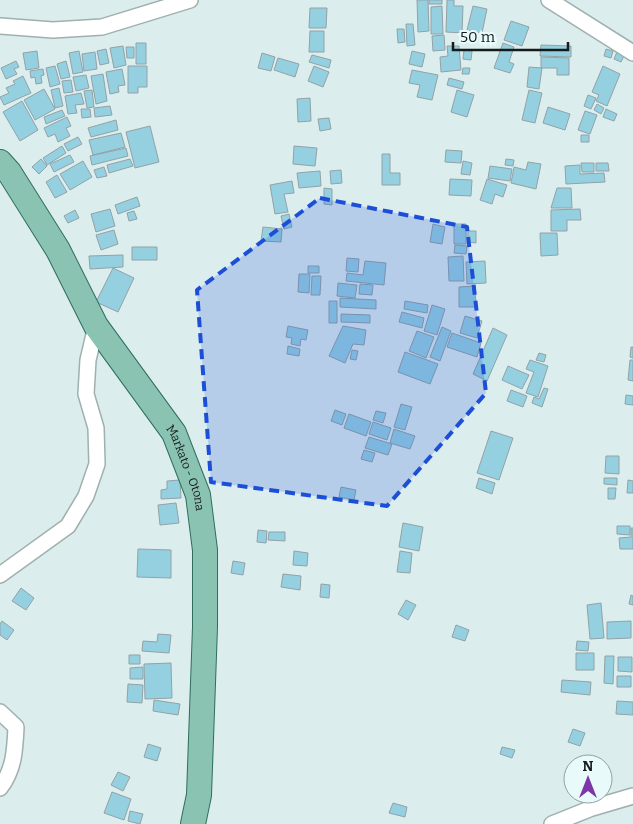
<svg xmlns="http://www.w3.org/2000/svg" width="633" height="824" viewBox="0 0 633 824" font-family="Bitter,serif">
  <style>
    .building { fill: #95d0e0; stroke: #92a2a7 }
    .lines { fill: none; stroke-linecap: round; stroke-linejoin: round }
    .street-casing { stroke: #9fb0af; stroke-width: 18 }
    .primary-casing { stroke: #2f6e5c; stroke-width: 26 }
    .street { stroke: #fff; stroke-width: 15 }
    .primary { stroke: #8bc3b2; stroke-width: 24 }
    .marked { fill: #1d4ed8; fill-opacity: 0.2; stroke: #1d4ed8; stroke-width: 4; stroke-dasharray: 10 6; stroke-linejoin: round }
    .labels { text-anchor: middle; stroke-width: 4; stroke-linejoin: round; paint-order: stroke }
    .street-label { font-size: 12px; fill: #151b1b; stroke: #e8fbfa }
  </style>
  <rect width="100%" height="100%" fill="#dbeded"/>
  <path class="building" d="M417 0H428L429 31 418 32Z
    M429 0H442V4H429Z
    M447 0H454V6H463L462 33 446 32Z
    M442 6 443 34H431V7Z
    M473 6 487 9 482 33 467 30Z
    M310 8H327L326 28H309Z
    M511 21 529 27 522 46 504 40Z
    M406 24H413L415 45 407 46Z
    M397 29H404L405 42 398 43Z
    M310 31H324V52H309Z
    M444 35 445 50 433 51 432 36Z
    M136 43H146V64H136Z
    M503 43 514 47 509 62 514 64 510 73 494 68Z
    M541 45 571 46V57L540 56Z
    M123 46 126 65 114 68 110 48Z
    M447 46H459L461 70 441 72 440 57 448 56Z
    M126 47H134V58H127Z
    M106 49 109 63 100 65 97 51Z
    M606 49 613 51 611 58 604 56Z
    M464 50 472 51 471 60 463 59Z
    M37 51 39 68 26 70 23 53Z
    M79 51 83 72 73 74 69 53Z
    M412 51 425 54 422 67 409 64Z
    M95 52 97 69 84 71 82 54Z
    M617 52 624 56 621 62 614 59Z
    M262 53 275 57 271 71 258 68Z
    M312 55 331 60 329 68 309 62Z
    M541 57 569 58V75H557V68H541Z
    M278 58 299 64 295 77 274 70Z
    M16 61 19 67 14 69 17 74 6 79 1 68Z
    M66 61 70 77 61 79 57 64Z
    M55 66 60 84 50 87 46 68Z
    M128 66H147V87H138V93H128Z
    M314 66 329 72 323 87 308 81Z
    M603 66 620 74 607 106 596 101 599 95 592 92Z
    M529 67 542 68 539 89 527 87Z
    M463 68H470L469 74H462Z
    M43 69 44 75 41 76 42 83 36 84 35 77 31 78 30 71Z
    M122 69 125 85 118 86 119 92 110 94 106 72Z
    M412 70 438 75 432 100 417 97 420 85 409 83Z
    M103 74 107 101 96 104 91 76Z
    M86 75 89 88 76 91 73 77Z
    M23 76 31 93 4 105 0 97 9 93 6 88 15 84 13 81Z
    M449 78 464 82 462 89 447 85Z
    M71 80 73 92 64 93 62 81Z
    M59 88 63 106 55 108 51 90Z
    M44 89 55 109 35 120 24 100Z
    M92 90 94 107 87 108 84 91Z
    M457 90 474 95 467 117 451 112Z
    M529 90 542 93 535 123 522 120Z
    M81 93 84 104 75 105 77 113 68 114 65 96Z
    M588 95 596 98 591 109 584 106Z
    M310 98 311 121 298 122 297 99Z
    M22 101 38 130 20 141 3 112Z
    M597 104 604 108 601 114 594 110Z
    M110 106 112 115 95 117 94 108Z
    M548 107 570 114 565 130 543 123Z
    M81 109H90L91 117 82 118Z
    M606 109 617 114 614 121 603 117Z
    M62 110 65 116 46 124 44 117Z
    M585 111 597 115 590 134 578 130Z
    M67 117 71 126 66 128 70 136 58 142 55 134 48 137 44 128Z
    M329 118 331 129 320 131 318 119Z
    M116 120 118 130 91 137 88 128Z
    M150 126 159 162 135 168 126 132Z
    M121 133 125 147 93 155 89 140Z
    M581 135H589V142H581Z
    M78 137 82 144 68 151 64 144Z
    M62 146 66 153 47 165 43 158Z
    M294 146 317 148 315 166 293 164Z
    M126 148 128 156 92 165 90 156Z
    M446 150 462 151 461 163 445 162Z
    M382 154H390V173H400V185H382Z
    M70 155 74 162 54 172 50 164Z
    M41 159 47 166 39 174 32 167Z
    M130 159 133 166 109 173 107 165Z
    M506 159 514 160 513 166 505 165Z
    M83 161 92 177 70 190 60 174Z
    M463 161 472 163 470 175 461 174Z
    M528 162 541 164 536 189 511 183 514 167 526 170Z
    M581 163H594V172H582Z
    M596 163H608L609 171H596Z
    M580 165V174L604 173 605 182 566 184 565 166Z
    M490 166 512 169 510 181 488 178Z
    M104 167 107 176 97 178 94 170Z
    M341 170 342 183 331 184 330 171Z
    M320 171 321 186 299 188 297 173Z
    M57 175 67 192 55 198 46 182Z
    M450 179 472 180 471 196 449 195Z
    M487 179 507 185 503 197 495 194 492 204 480 200Z
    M292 181 294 193 284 194 288 212 275 214 270 185Z
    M324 188 332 189V205L324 204Z
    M557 188H571L572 208H551Z
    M137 197 140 206 118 214 115 205Z
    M110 209 115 226 96 232 91 214Z
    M580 209 581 220H567V231H551V210Z
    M75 210 79 218 68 223 64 216Z
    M134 211 137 219 129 221 127 213Z
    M289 214 292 227 284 229 281 216Z
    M433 224 445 227 442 244 430 242Z
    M454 224H466V244H454Z
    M263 227 282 229 281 242 261 241Z
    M114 230 118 244 101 250 96 235Z
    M468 231H476V243L468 242Z
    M540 233H557L558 255 541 256Z
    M455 245 467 246 466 254 454 253Z
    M132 247H157V260H132Z
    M123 255V267L90 269 89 256Z
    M463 256 464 281H449L448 257Z
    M347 258 359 259 358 272 346 271Z
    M365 261 386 263 384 285 346 281 347 273 363 275Z
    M485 261 486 283 467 284 466 262Z
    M308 266H319V273H308Z
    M113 268 134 278 118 312 96 302Z
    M299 274H310L309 293 298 292Z
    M312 276H321L320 295H311Z
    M338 283 357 285 355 298 337 296Z
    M360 284 373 285 372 295 359 294Z
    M475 286 476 307H459V287Z
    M340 298 376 300V309L340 307Z
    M329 301H337V323H329Z
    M405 301 428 305 427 313 404 309Z
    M432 305 445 309 437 335 424 331Z
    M402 312 424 318 422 328 399 322Z
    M341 314 370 315V323L341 322Z
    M465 316 482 321 477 338 460 333Z
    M288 326 308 330 306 340 301 339 300 346 291 344 292 338 286 337Z
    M343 326 366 330 364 345 353 344 345 363 329 356Z
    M442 327 451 331 440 361 430 357Z
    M493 328 507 335 487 381 473 374Z
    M417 331 434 337 426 358 409 351Z
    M452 333 481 343 477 357 447 347Z
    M288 346 300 349 299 356 287 354Z
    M631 347H633V358L630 357Z
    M352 350 358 351 356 360 350 359Z
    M405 352 438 364 430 384 398 372Z
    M539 353 546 355 544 362 536 360Z
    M530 360 548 366 538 397 526 393 534 372 526 369Z
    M630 360H633V381L628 380Z
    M508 366 529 375 522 389 502 380Z
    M544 388 548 389 542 407 532 403 534 397 539 399Z
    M511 390 527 396 523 407 507 401Z
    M626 395 633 396V405L625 404Z
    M401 404 412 407 405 430 394 427Z
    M335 410 346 414 342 425 331 421Z
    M376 411 386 413 383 423 373 420Z
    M349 414 371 422 366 436 344 428Z
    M373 422 391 428 387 440 369 434Z
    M394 429 415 436 410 449 390 443Z
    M491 431 513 438 499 480 477 473Z
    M369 437 392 444 388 455 365 448Z
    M364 450 375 453 372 462 361 459Z
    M606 456H619V474L605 473Z
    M479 478 495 483 492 494 476 488Z
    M604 478H617V485L604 484Z
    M180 480 181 498 161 499V490L167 489V481Z
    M628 480 633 481V493H627Z
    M341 487 356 490 354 500 339 497Z
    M608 488H616L615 499H608Z
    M176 503 179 523 160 525 158 505Z
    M403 523 423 527 419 551 399 547Z
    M617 526H630V535L617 534Z
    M631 528H633V549H620L619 538 631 537Z
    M258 530 267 531 266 543 257 542Z
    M269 532H285V541L268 540Z
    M138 549 171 550V578L137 577Z
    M294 551 308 553 307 566 293 565Z
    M400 551 412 553 410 573 397 572Z
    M233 561 245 563 243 575 231 573Z
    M283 574 301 576 300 590 281 587Z
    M321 584 330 585 329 598 320 597Z
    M21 588 34 598 26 610 12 601Z
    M631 595 633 596V605L629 604Z
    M406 600 416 605 408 620 398 614Z
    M601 603 604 638 590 639 587 605Z
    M2 621 14 630 7 640 0 635V624Z
    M631 621V638L607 639V622Z
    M456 625 469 630 465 641 452 637Z
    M158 634 171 635 169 653 142 651 143 641 157 642Z
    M577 641 589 642 588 651 576 650Z
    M576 653H594V670H576Z
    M129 655H140V664H129Z
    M605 656H614L613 684 604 683Z
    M618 657H632V672L618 671Z
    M171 663 172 698 145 699 144 664Z
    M143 667V679H130V668Z
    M617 676H631V687H617Z
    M562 680 591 682 590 695 561 692Z
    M128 684 143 685 142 703 127 702Z
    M154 700 180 704 178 715 153 711Z
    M617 701 633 702V715L616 714Z
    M573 729 585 733 580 746 568 742Z
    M148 744 161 748 157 761 144 757Z
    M502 747 515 750 512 758 500 754Z
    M118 772 130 777 123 791 111 785Z
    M112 792 131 799 124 820 104 813Z
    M393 803 407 807 405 817 389 813Z
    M130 811 143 814 140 824 128 821Z"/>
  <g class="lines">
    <defs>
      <path id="street" d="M549 0 633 53
        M0 26 53 30 102 27 190 0
        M0 575 68 526 86 496 97 464 96 428 86 394 88 360 96 326
        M0 712 16 727C15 750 14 770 0 788
        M552 824 592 808 633 796"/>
      <g id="primary">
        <path id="s1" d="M0 162 9 172 58 250 96 326 174 433 198 495 205 550V627L199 795 193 824"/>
      </g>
    </defs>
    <use href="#street" class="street-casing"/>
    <use href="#primary" class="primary-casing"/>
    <use href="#street" class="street"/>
    <use href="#primary" class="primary"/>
  </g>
  <path class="marked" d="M320 198 467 227 486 393 387 506 211 482 197 290Z"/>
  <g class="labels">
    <g class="street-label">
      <text dy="4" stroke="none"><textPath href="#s1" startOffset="360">Markato - Otona</textPath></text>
    </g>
  </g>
  <g transform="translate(588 779)"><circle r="24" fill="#e8fbfa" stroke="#94a1a1"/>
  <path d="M0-4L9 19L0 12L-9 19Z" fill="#7d35a8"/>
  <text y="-8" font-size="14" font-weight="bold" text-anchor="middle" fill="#151b1b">N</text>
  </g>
  <path d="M453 42v8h115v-8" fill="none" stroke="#151b1b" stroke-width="2.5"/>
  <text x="460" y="42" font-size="15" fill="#151b1b" stroke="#e8fbfa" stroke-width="4" paint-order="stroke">50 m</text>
</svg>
